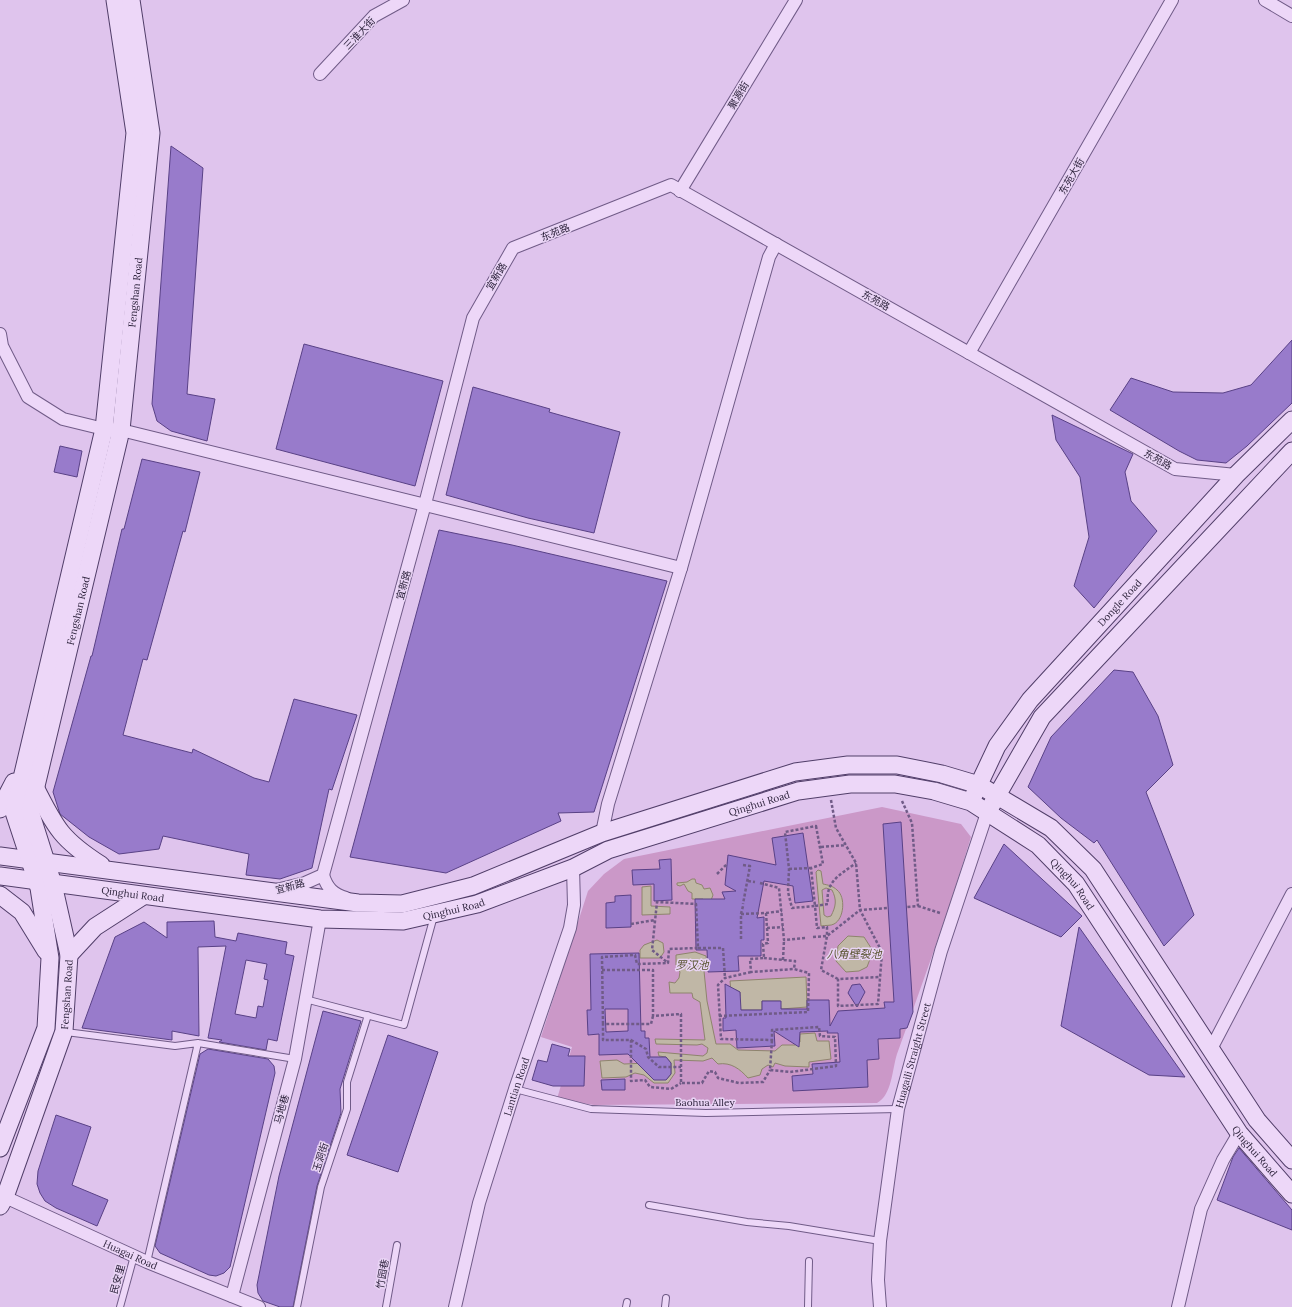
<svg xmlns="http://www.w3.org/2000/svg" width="1292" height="1307" viewBox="0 0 1292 1307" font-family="Lora,'Noto Sans SC',serif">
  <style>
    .green { fill: #cb98c8 }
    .water { fill: #c0b7a6; stroke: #8e846d; fill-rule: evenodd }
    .building { fill: #987bcb; stroke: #594186; fill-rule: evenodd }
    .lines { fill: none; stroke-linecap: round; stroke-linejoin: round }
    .lane-casing { stroke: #705b87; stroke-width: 8 }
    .street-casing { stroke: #705b87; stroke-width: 14 }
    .secondary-casing { stroke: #513e69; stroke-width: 19 }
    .path { stroke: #705b87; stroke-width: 2.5; stroke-dasharray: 3 2; stroke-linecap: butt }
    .lane { stroke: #edd7f8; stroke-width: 6 }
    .street { stroke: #edd7f8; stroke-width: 12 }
    .secondary { stroke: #edd7f8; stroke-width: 17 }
    .labels { text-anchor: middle; stroke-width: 3; stroke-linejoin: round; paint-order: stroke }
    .street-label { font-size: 10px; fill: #291f38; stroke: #e9d4f5 }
    .water-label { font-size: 11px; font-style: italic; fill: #57522e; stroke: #e9d4f5 }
  </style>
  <rect width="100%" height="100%" fill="#dfc4ed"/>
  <path class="green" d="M882 807 961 824 971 837C949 910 923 982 897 1054 892 1070 892 1095 877 1103L594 1105 557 1099 572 1047 541 1037 588 891 604 874 624 859Z"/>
  <path class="water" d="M818 870 821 871 823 884C828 885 833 886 837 890 846 897 844 919 834 924 831 926 825 925 821 926L816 872ZM826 888 832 890C837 900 836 906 831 916L827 917 824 915 822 890Z
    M692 879H695L696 883 702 885 704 889 710 888 713 895 706 914 703 899H692V893L688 891 684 884 680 886 677 885V883L687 882Z
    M651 886V906L670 907V914L642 915V887Z
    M848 936 864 937 873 951 867 967 859 971 846 972 836 961 838 946Z
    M657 940 663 943 664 952 660 958H640V950L644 945Z
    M695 952 706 956 707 965 704 971 707 1001 716 1044H730L738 1050 775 1051 782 1045H795L800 1042V1034L815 1033 817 1041H829L831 1059 809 1062V1067L785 1066 775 1063 773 1067 768 1065 762 1069 760 1075 748 1078C740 1069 731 1062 718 1064L712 1058 703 1061 674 1060 675 1073 668 1083H654L644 1075 635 1073 626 1077 602 1078 600 1061 617 1060 624 1064 649 1063 666 1080 671 1074V1063L666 1057 659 1056 658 1052 703 1056 707 1053 708 1048 702 1044 697 1045 656 1044 655 1039 705 1040 700 1002 693 998 692 993H670L669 982 675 983 679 978 680 972 676 965V955Z
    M806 977 807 1007 781 1009 780 1001H762V1010H731L740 996V992L736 990 731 992 730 981Z"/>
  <path class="building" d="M171 146 203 168 187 394 215 399 207 441 171 431 157 421 152 404Z
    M1292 340V403L1247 446 1226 463 1197 460 1179 451 1110 410 1131 378 1173 392 1223 393 1251 385Z
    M304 344 443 381 415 486 276 449Z
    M473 387 550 409 549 412 620 432 594 533 528 518 446 495Z
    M1052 415 1133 454 1125 472 1131 501 1157 531 1094 608 1074 586 1089 537 1080 477 1056 440Z
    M60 446 82 451 77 477 54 472Z
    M142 459 200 472 185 532 183 531 147 660 143 659 123 735 192 753 193 749 254 778 269 782 294 699 357 715 332 790 329 789 312 868 280 879 246 875 249 854 163 836 159 849 119 854 89 837 60 814 53 792 91 656H92L122 529H124Z
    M439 530 512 545 667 581 594 812 558 813 561 821 446 873 350 857Z
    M1114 670 1133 672 1158 716 1173 765 1146 792 1194 915 1164 946 1097 840 1094 843 1061 818 1028 787 1051 737Z
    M901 822 913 1012 907 1028 900 1029V1038L878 1039 879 1059 867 1060 868 1087 793 1091 792 1076 813 1074 812 1064 840 1062 838 1033H827L828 1031 800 1032 799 1047 774 1031 775 1046 737 1048 736 1030 723 1031V1018H726L725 984 740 992 741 1010H762V1001H781V1009H807V1000H829L830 1026 838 1011 885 1008 884 1002H894L883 824Z
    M803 833 813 901 795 903 793 886 764 881 757 918 764 917V940H761V956H738L739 971 708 972 707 950H696L695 899H725L722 892 736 891 725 885 728 855 776 865 772 838Z
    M1004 844 1082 916 1061 937 974 898Z
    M671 859 672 900 654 901V884L633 885 632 870 660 869 659 860Z
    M631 895V927L606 928V903L615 902V896Z
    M214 921 215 937 236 941 238 933 287 942 285 954 294 956 277 1041 268 1039 266 1050 219 1042 222 1040 208 1038 226 946 198 947 199 1036 172 1031V1040L82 1028 115 937 144 922 167 938V922ZM246 960 267 964 264 979 268 980 263 1007 258 1006 256 1018 235 1014Z
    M1079 927 1185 1077 1149 1075 1061 1026Z
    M639 953 641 1031H645V1038H649L650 1057H666L671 1063V1074L666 1080H654L628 1054 599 1055V1034L588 1035 587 1010H591L590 954ZM605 1009H628V1031L606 1032Z
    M860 984 865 992 857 1007 848 993 852 985Z
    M323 1011 361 1021 340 1089 341 1113 317 1186 293 1307H280L263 1301 258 1293 257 1285 279 1176Z
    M388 1035 438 1052 398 1172 347 1155Z
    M552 1044 570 1049 568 1056H585L584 1086H553L532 1080 538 1060 547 1062Z
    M208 1049 268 1059 274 1066 275 1073 230 1267 224 1273 216 1276 209 1275 160 1253 155 1246 200 1054Z
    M625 1079V1090H602L601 1080Z
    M56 1115 91 1127 72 1185 108 1200 97 1226 56 1208 45 1201 40 1193 37 1184 38 1171Z
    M1239 1148 1292 1210V1230L1217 1200 1233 1157Z"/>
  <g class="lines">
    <defs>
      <path id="lane" d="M305 999 404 1025 434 916
        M66 1032 175 1046 198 1043 295 1059
        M515 1089 591 1109 706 1113 898 1109
        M649 1205 747 1222 789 1226 880 1241
        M147 1262 198 1043
        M120 1307 134 1256
        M297 1307 321 1187 347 1109V1082L368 1015
        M386 1307 397 1245
        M626 1307 627 1302
        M665 1307 666 1298
        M808 1307 809 1261"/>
      <g id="street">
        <path d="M1265 0 1292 16"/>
        <path d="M320 74 374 16 403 0"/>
        <path d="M680 191 796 0"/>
        <path d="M0 334 2 346 28 397 63 419 104 429 121 430 681 568 769 257 776 244"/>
        <path d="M969 353 1172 0"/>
        <path d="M602 833 608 804 681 568"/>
        <path d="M323 875C327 888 333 894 346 898"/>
        <path d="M276 890 305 883 323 875 425 504 473 318 513 248 671 185 1175 469 1236 475"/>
        <path d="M1211 1049 1292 894"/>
        <path id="s1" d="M5 1197 147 1262 259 1307"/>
        <path d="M232 1296 295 1059 320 919"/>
        <path id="s2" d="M455 1307 479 1203 515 1089 570 928 574 905 573 868"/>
        <path id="s3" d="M880 1307 878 1280 880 1241 898 1109 941 951 987 813"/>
        <path d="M1178 1307 1201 1209 1223 1160 1239 1133"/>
      </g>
      <g id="secondary">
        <path d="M35 787C56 829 62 840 101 865"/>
        <path id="s4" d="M974 795 997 746 1030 700 1236 475 1292 420"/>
        <path d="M991 806 1042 717 1292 451"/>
        <path d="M0 809 14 782"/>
        <path d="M0 856 358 903 402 904 473 886 602 833 795 772 848 765H897L942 774 979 785 1051 828 1093 869 1257 1120 1292 1160"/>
        <path id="s5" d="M0 876 320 919 403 921 477 904 573 868 608 850 798 791 850 784H895L934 791 971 802 1038 845 1076 884 1239 1133 1292 1194"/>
        <path d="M0 895 22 912 46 951"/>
        <path d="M69 955 95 927 143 896"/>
        <path d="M0 1148 46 1028 50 958 39 888 14 812 104 429 135 133 115 0"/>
        <path id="s6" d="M0 1206 5 1197 64 1031 69 955 53 884 30 811 121 430 151 133 131 0"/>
      </g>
    </defs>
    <use href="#lane" class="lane-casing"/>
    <use href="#street" class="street-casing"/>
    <use href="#secondary" class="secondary-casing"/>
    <path class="path" d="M831 800 836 828 856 863 860 910 882 952 878 1004 838 1006V979L880 977
      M902 801 912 823 918 906 906 907
      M816 826 823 864 811 868 815 906 792 908 788 892 789 869 785 832Z
      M821 847 846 845
      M743 865 750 866 743 904
      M789 869 811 868
      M717 874 727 864
      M748 881 755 882
      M760 883 779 888 784 940 806 938
      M918 906 940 913
      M766 913 782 911
      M741 914 743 906
      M631 924 655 920
      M767 928 768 943 763 944 764 958 750 959 751 972 794 969
      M813 937 827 936 860 910 888 908
      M741 939V914L766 913 767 928 783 927
      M698 948H723L725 978
      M783 960 784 940
      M602 970H653V1016L681 1014V1083H702L709 1071 715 1072 718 1078 739 1083 763 1082 770 1070
      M751 972 725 978 718 985 721 1039 772 1040V1030L819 1027 820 1036 835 1037 836 1066 790 1072 770 1070 772 1040
      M838 979 821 970 827 936V927L817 928 815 906 828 904C825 881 840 875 856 863
      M653 1016 651 1024H603V1040H631V1081L645 1080 650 1087 671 1089 681 1083
      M719 1016 808 1012 809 973 794 969 795 961 764 958
      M603 1024 602 957 635 955 637 964 668 963 669 949 698 948 696 904 657 902 652 950 668 963
      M631 1040 646 1049 648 1057 659 1067H681"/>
    <use href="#lane" class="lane"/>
    <use href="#street" class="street"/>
    <use href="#secondary" class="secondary"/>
  </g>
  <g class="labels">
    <g class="street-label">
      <text transform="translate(359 33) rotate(-46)" y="4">三淮大街</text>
      <text transform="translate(738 95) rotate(-59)" y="4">聚源街</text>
      <text transform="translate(1071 176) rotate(-60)" y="4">东苑大街</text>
      <text transform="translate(555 232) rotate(-22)" y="4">东苑路</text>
      <text transform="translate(496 276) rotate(-59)" y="4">宜新路</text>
      <text dy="4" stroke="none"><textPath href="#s6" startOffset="942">Fengshan Road</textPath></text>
      <text transform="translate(876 300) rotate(29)" y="4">东苑路</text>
      <text transform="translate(1158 459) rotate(29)" y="4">东苑路</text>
      <text transform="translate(403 585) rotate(-75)" y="4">宜新路</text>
      <text dy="4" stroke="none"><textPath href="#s4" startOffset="243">Dongle Road</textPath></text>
      <text dy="4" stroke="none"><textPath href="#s6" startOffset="618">Fengshan Road</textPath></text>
      <text dy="4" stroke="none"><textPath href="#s5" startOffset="782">Qinghui Road</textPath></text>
      <text dy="4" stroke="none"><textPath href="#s5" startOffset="1130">Qinghui Road</textPath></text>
      <text transform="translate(290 886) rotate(-15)" y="4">宜新路</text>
      <text dy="4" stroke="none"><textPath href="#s5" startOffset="134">Qinghui Road</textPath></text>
      <text dy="4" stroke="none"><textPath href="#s5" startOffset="458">Qinghui Road</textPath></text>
      <text dy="4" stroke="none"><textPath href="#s6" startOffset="223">Fengshan Road</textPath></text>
      <text dy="4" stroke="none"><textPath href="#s3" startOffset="255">Huagaili Straight Street</textPath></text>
      <text dy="4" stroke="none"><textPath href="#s2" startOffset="229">Lantian Road</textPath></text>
      <text x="705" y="1106">Baohua Alley</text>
      <text transform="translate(281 1109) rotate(-75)" y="4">马地巷</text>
      <text dy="4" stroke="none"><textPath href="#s5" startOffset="1454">Qinghui Road</textPath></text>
      <text transform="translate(320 1157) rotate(-72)" y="4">玉洞街</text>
      <text dy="4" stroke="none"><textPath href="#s1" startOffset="138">Huagai Road</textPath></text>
      <text transform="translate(382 1274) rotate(-80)" y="4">竹园巷</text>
      <text transform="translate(117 1279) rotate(-74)" y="4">民安里</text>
    </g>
    <g class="water-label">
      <text x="854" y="958">八角壁裂池</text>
      <text x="692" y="969">罗汉池</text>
    </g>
  </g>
</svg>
